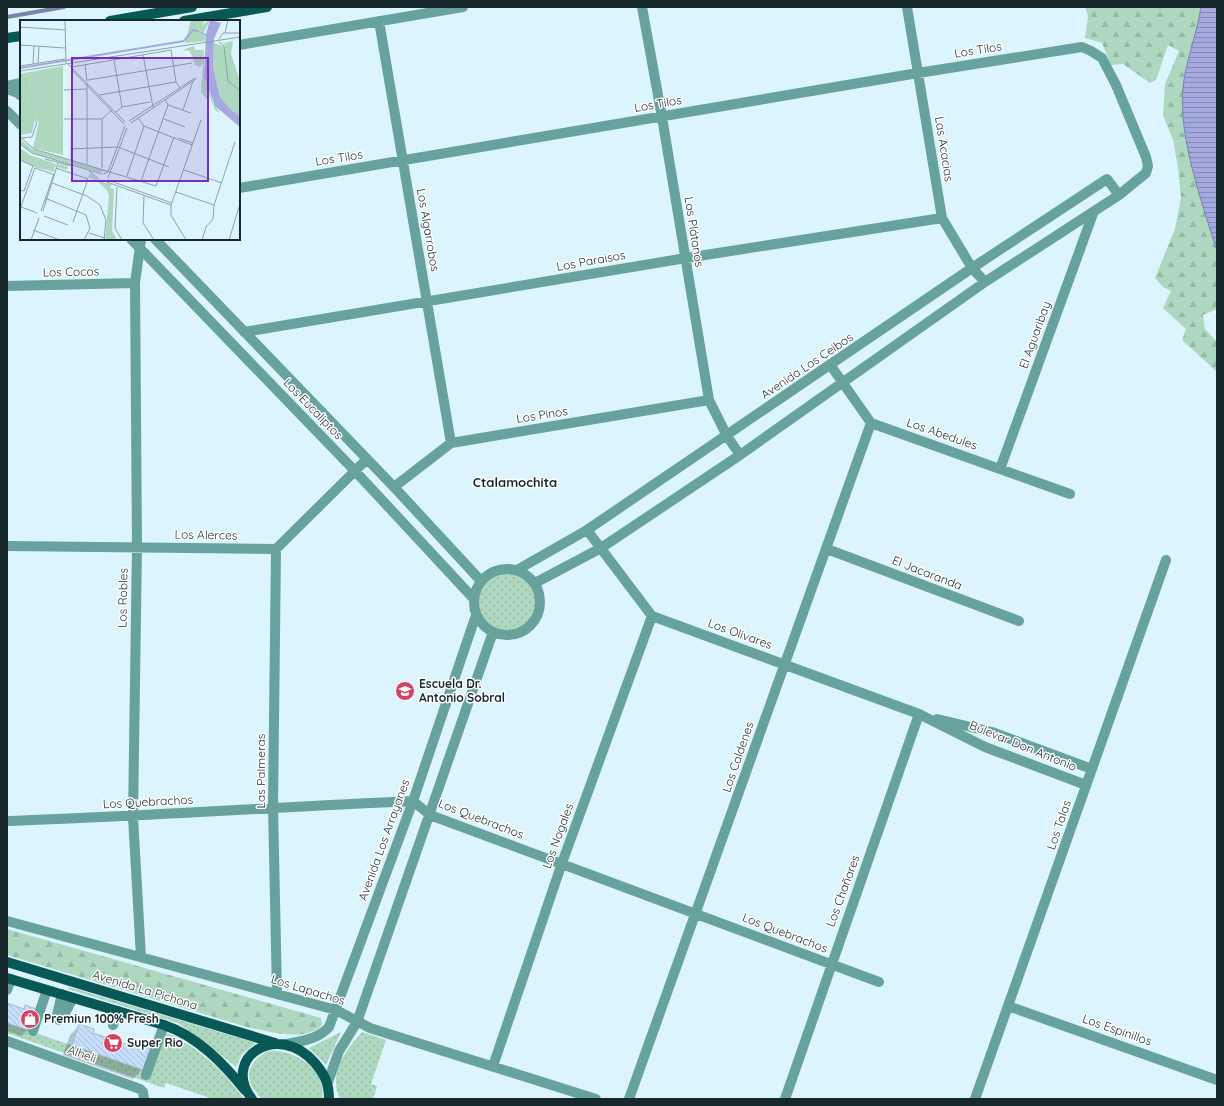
<svg xmlns="http://www.w3.org/2000/svg" width="1224" height="1106" viewBox="0 0 1224 1106" font-family="Quicksand,sans-serif">
  <style>
    .grass { fill: url(#grass-dots) }
    .forest { fill: url(#forest-firs) }
    .water { fill: url(#water-rules); stroke: #7b82aa }
    .shadow { fill: #0003 }
    .lines { fill: none; stroke-linecap: round; stroke-linejoin: round }
    .stream { stroke: #7b82aa; stroke-width: 4 }
    .building { fill: url(#building-back-hatch); stroke: #9fb8d4 }
    .minor { stroke: #67a29d; stroke-width: 10 }
    .major { stroke: #085955; stroke-width: 10 }
    .labels { text-anchor: middle; stroke-width: 3; stroke-linejoin: round; paint-order: stroke }
    .street-label { font-size: 12px; fill: #17282d; stroke: #fff }
    .poi-label { font-size: 12px; font-weight: bold; fill: #17282d; stroke: #fff; text-anchor: start }
    .neighbourhood-label { font-size: 13px; font-weight: bold; fill: #17282d; stroke: #fff }
    .inset-river { fill: none; stroke: #a6a9df; stroke-width: 2 }
    .inset-road { fill: none; stroke: #8da2aa; stroke-width: 1 }
    .view { fill: #7b2cbf; fill-opacity: 0.15; stroke: #7b2cbf; stroke-width: 2 }
    .inset-edge { fill: none; stroke: #17282d; stroke-width: 2 }
  </style>
  <defs>
    <pattern id="grass-dots" width="8" height="8" patternUnits="userSpaceOnUse"><rect width="8" height="8" fill="#add8bf"/><path d="M2 2h.1M6 6h.1" fill="none" stroke="#94b9a4" stroke-width="1.8" stroke-linecap="round"/></pattern>
    <pattern id="forest-firs" width="22" height="20" patternUnits="userSpaceOnUse"><rect width="22" height="20" fill="#add8bf"/><path d="M5 1l3.5 6h-7zM16 11l3.5 6h-7z" fill="#94b9a4"/></pattern>
    <pattern id="water-rules" width="6" height="5" patternUnits="userSpaceOnUse"><rect width="6" height="5" fill="#a6a9df"/><path d="M0 2.5h6" fill="none" stroke="#868ab5"/></pattern>
    <pattern id="building-back-hatch" width="6" height="6" patternUnits="userSpaceOnUse"><rect width="6" height="6" fill="#c5def9"/><path d="M-1 5l2 2M0 0l6 6M5-1l2 2" fill="none" stroke="#a8bed6"/></pattern>
  </defs>
  <rect width="100%" height="100%" fill="#dbf4fd"/>
  <path class="grass" d="M474 602a33 33 0 1 1 66 0a33 33 0 1 1-66 0Z
    M69 987 256 1043 242 1054 236 1067 205 1042 178 1023 68 989Z
    M7 1023 143 1070 160 1048 167 1033C199 1048 223 1070 244 1099H213L166 1083 164 1088 7 1033Z
    M341 1032 326 1065 309 1048Z
    M362 1032 386 1040 371 1084 377 1086 373 1099H340C328 1074 345 1051 362 1032Z
    M268 1051C294 1049 327 1069 322 1099H262C243 1081 245 1064 268 1051Z"/>
  <path class="forest" d="M1085 7H1201L1199 26 1187 66 1183 89 1185 126 1194 174 1217 251V309L1203 315 1205 329 1217 342V372L1182 340 1186 329 1163 308 1171 291 1163 287 1155 278 1175 229 1181 198 1178 167 1173 140 1163 115 1165 84 1179 51 1168 45 1156 80 1150 83 1123 64 1111 65 1102 43 1085 38 1088 16Z
    M7 929 321 1018 322 1025C310 1038 286 1035 271 1032L247 1027 7 955Z"/>
  <path class="water" d="M1201 7H1217V251C1202 203 1178 137 1183 87 1186 60 1197 34 1201 7Z"/>
  <path class="shadow" d="M7 1004 22 1010 25 1007 28 1030 21 1036 7 1031Z
    M80 1025 92 1033 134 1048 142 1069 133 1079 63 1055 70 1035Z"/>
  <g class="lines">
    <path class="stream" d="M7 17 64 7"/>
  </g>
  <path class="building" d="M7 1003 24 1009 25 1005 36 1009 28 1030 7 1023Z
    M79 1024 94 1029 93 1033 135 1047 137 1044 150 1049 143 1070 72 1045Z"/>
  <g class="lines">
    <path class="minor" d="M642 7 662 117 709 400 727 436 740 455
      M907 7 942 218 972 268 985 282
      M379 21 451 443
      M239 45 463 7
      M7 86 21 83
      M7 89 18 93 21 96
      M7 111 21 125
      M239 188 918 73 1082 47 1091 51 1102 58 1116 85 1146 157 1148 166 1146 173 1119 195 985 282 740 455 601 548 535 583
      M131 239 355 471 474 599
      M155 239 394 487 481 581
      M7 286 135 283
      M244 332 686 258 942 218
      M831 366 871 423 1070 494
      M1000 469 1094 211
      M394 487 451 443 709 400
      M587 530 652 616 919 714 985 747 1086 785
      M7 546 276 549 367 459
      M276 549 273 807 277 993
      M827 549 1019 621
      M474 602a33 33 0 1 1 66 0a33 33 0 1 1-66 0Z
      M517 570 587 530 972 268 1107 179 1119 195
      M937 719 992 732 1092 769
      M7 821C142 816 277 807 413 801L430 815 879 982
      M7 921 336 1010 370 1028 596 1099
      M141 957 133 817 137 547 135 283 141 239
      M7 990 11 979
      M62 994 57 1015 59 1020 63 1017 73 998
      M1008 1006 1217 1080
      M113 1025 118 1011
      M33 1031 47 990
      M7 1041 140 1089 143 1092 144 1099
      M285 1044C301 1041 317 1040 329 1027L413 801 476 615
      M493 1066 562 863 652 616
      M146 1075 164 1025
      M328 1082 339 1051 357 1022 493 632
      M629 1099 871 423
      M785 1099 919 714
      M975 1099 1166 560"/>
    <path class="major" d="M110 21 192 7
      M184 21 267 7
      M7 38 21 36
      M7 962 275 1043
      M7 978 164 1025C197 1036 223 1063 245 1090
      M252 1099C220 1058 278 1020 315 1063 325 1075 329 1084 329 1099"/>
  </g>
  <defs>
    <symbol id="school-disc" viewBox="-11 -11 22 22"><circle r="9.5" fill="#d3435f" stroke="#fff"/><path d="M0-5L7-2L0 1L-7-2ZM-4 1L0 2.5L4 1V4Q0 6-4 4Z" fill="#fff"/></symbol>
    <symbol id="shop-disc" viewBox="-11 -11 22 22"><circle r="9.5" fill="#d3435f" stroke="#fff"/><path d="M-5-2.5h2.3a2.7 3.5 0 0 1 5.4 0H5L5.5 6h-11ZM-1.5-2.5h3a1.5 2.3 0 0 0-3 0Z" fill="#fff"/></symbol>
    <symbol id="supermarket-disc" viewBox="-11 -11 22 22"><circle r="9.5" fill="#d3435f" stroke="#fff"/><path d="M-6-5.5h2.5l.6 2H6L4.5 2H-2.5L-4.4-4H-6ZM-1.5 3.2a1.3 1.3 0 1 0 .1 0ZM3 3.2a1.3 1.3 0 1 0 .1 0Z" fill="#fff"/></symbol>
  </defs>
  <g fill-rule="evenodd">
    <use href="#school-disc" x="394" y="680" width="22" height="22"/>
    <use href="#shop-disc" x="19" y="1008" width="22" height="22"/>
    <use href="#supermarket-disc" x="102" y="1032" width="22" height="22"/>
  </g>
  <g class="labels">
    <g class="street-label">
      <text transform="translate(978 50) rotate(-9)" y="4">Los Tilos</text>
      <text transform="translate(658 104) rotate(-10)" y="4">Los Tilos</text>
      <text transform="translate(944 149) rotate(81)" y="4">Las Acacias</text>
      <text transform="translate(339 158) rotate(-9)" y="4">Los Tilos</text>
      <text transform="translate(428 230) rotate(80)" y="4">Los Algarrobos</text>
      <text transform="translate(694 232) rotate(81)" y="4">Los Plátanos</text>
      <text transform="translate(591 261) rotate(-10)" y="4">Los Paraisos</text>
      <text transform="translate(71 272) rotate(-1)" y="4">Los Cocos</text>
      <text transform="translate(1035 335) rotate(-70)" y="4">El Aguaribay</text>
      <text transform="translate(807 366) rotate(-34)" y="4">Avenida Los Ceibos</text>
      <text transform="translate(313 409) rotate(46)" y="4">Los Eucaliptos</text>
      <text transform="translate(542 415) rotate(-9)" y="4">Los Pinos</text>
      <text transform="translate(942 434) rotate(19)" y="4">Los Abedules</text>
      <text transform="translate(206 535) rotate(1)" y="4">Los Alerces</text>
      <text transform="translate(927 573) rotate(21)" y="4">El Jacaranda</text>
      <text transform="translate(123 598) rotate(-89)" y="4">Los Robles</text>
      <text transform="translate(740 634) rotate(20)" y="4">Los Olivares</text>
      <text transform="translate(1023 746) rotate(22)" y="4">Bulevar Don Antonio</text>
      <text transform="translate(738 757) rotate(-71)" y="4">Los Caldenes</text>
      <text transform="translate(261 771) rotate(-90)" y="4">Las Palmeras</text>
      <text transform="translate(148 802) rotate(-3)" y="4">Los Quebrachos</text>
      <text transform="translate(481 819) rotate(21)" y="4">Los Quebrachos</text>
      <text transform="translate(1059 825) rotate(-71)" y="4">Los Talas</text>
      <text transform="translate(558 836) rotate(-70)" y="4">Los Nogales</text>
      <text transform="translate(384 840) rotate(-70)" y="4">Avenida Los Arrayanes</text>
      <text transform="translate(843 891) rotate(-70)" y="4">Los Chañares</text>
      <text transform="translate(785 933) rotate(21)" y="4">Los Quebrachos</text>
      <text transform="translate(145 990) rotate(17)" y="4">Avenida La Pichona</text>
      <text transform="translate(308 990) rotate(17)" y="4">Los Lapachos</text>
      <text transform="translate(1117 1030) rotate(19)" y="4">Los Espinillos</text>
      <text transform="translate(82 1054) rotate(20)" y="4">Alheli</text>
    </g>
    <g class="poi-label">
      <text x="419" y="688">Escuela Dr.<tspan x="419" dy="14">Antonio Sobral</tspan></text>
      <text x="44" y="1023">Premiun 100% Fresh</text>
      <text x="127" y="1047">Super Rio</text>
    </g>
    <g class="neighbourhood-label">
      <text x="515" y="487">Ctalamochita</text>
    </g>
  </g>
  <g transform="translate(20 20)">
    <rect width="220" height="220" fill="#dbf4fd"/>
    <path d="M171 0H185L182 5 190 0 183 14 186 15 185 21 165 23ZM213 21 211 34 220 61V96L211 90 200 77 193 47 194 23 205 27 204 23ZM43 46V107L17 101 14 103 17 90 8 89 10 52ZM0 128 10 135 36 144 34 152 14 147 0 140ZM39 144 48 146 47 150 68 157 70 153 81 162 92 164 90 168 94 169 92 211 97 220H85L89 176 87 170 76 160 38 147Z" fill="#add8bf"/>
    <path d="M174 26 175 30H184V57L193 83 200 93 195 90 188 73 186 74 190 83 181 72 183 43 180 47 175 45 170 31 162 30ZM0 119 12 129 87 151 79 152 12 133 0 123Z" fill="#add8bf"/>
    <path d="M10 52 8 89H17L12 113 0 115V54ZM19 101 43 107V135L13 128Z" fill="#add8bf"/>
    <path d="M190 0 201 3 194 19 193 47 200 77 211 90 220 96V107L195 86 184 57 186 16 177 11 186 14Z" fill="#a6a9df"/>
    <path class="inset-river" d="M164 21 173 10 178 11M0 48 164 21"/>
    <path class="inset-road" d="M45 0 46 43M0 7 45 10M205 13 208 0M199 19 203 13H220M199 22 204 26 208 61 220 71M0 25 45 28M123 35 133 87M94 40 102 87M18 43 19 27M13 44 14 26M48 44 105 102M65 45 67 61M0 46 45 39M52 47 151 30 156 62 160 68M51 49 104 104M0 51 220 17M68 60 172 43M44 70 67 69M79 75 156 62M145 79 148 85 171 93M163 90 173 61M96 92 102 87 130 82M118 98 124 106 172 125M44 99H82L92 90M82 99V148M144 99 165 107M109 101 175 58 176 59 111 103M0 117 14 129 136 166 154 117M1 118 12 117 17 102M159 118 173 123M0 124 12 133 82 154M50 129 98 127 149 147M25 139 52 146M0 140 13 146 4 171 0 170M51 140 52 47M67 144V63M36 148 68 159 53 202M164 150 202 163M69 151 79 159M83 154 88 152 105 106M107 156 124 106M88 158 107 108M88 160 152 183M121 161 148 85M87 162 151 185M32 163 67 176 80 185 86 200 84 220M97 167 95 208 102 220M156 172 194 185M124 176 123 203 134 220M25 178 66 195 70 208 64 220M1 187 17 193M0 189 15 148 35 155M21 191 34 154M23 191 38 143M24 196 48 205M13 210 40 220M69 213 85 218M11 220 19 198M166 220 151 195V185L181 100M182 220 186 207 193 199 194 185 215 122M209 220 220 184"/>
    <path class="view" d="M52 38H188V161H52Z"/>
    <rect width="220" height="220" class="inset-edge"/>
  </g>
  <rect width="1224" height="1106" fill="none" stroke="#17282d" stroke-width="16"/>
</svg>
